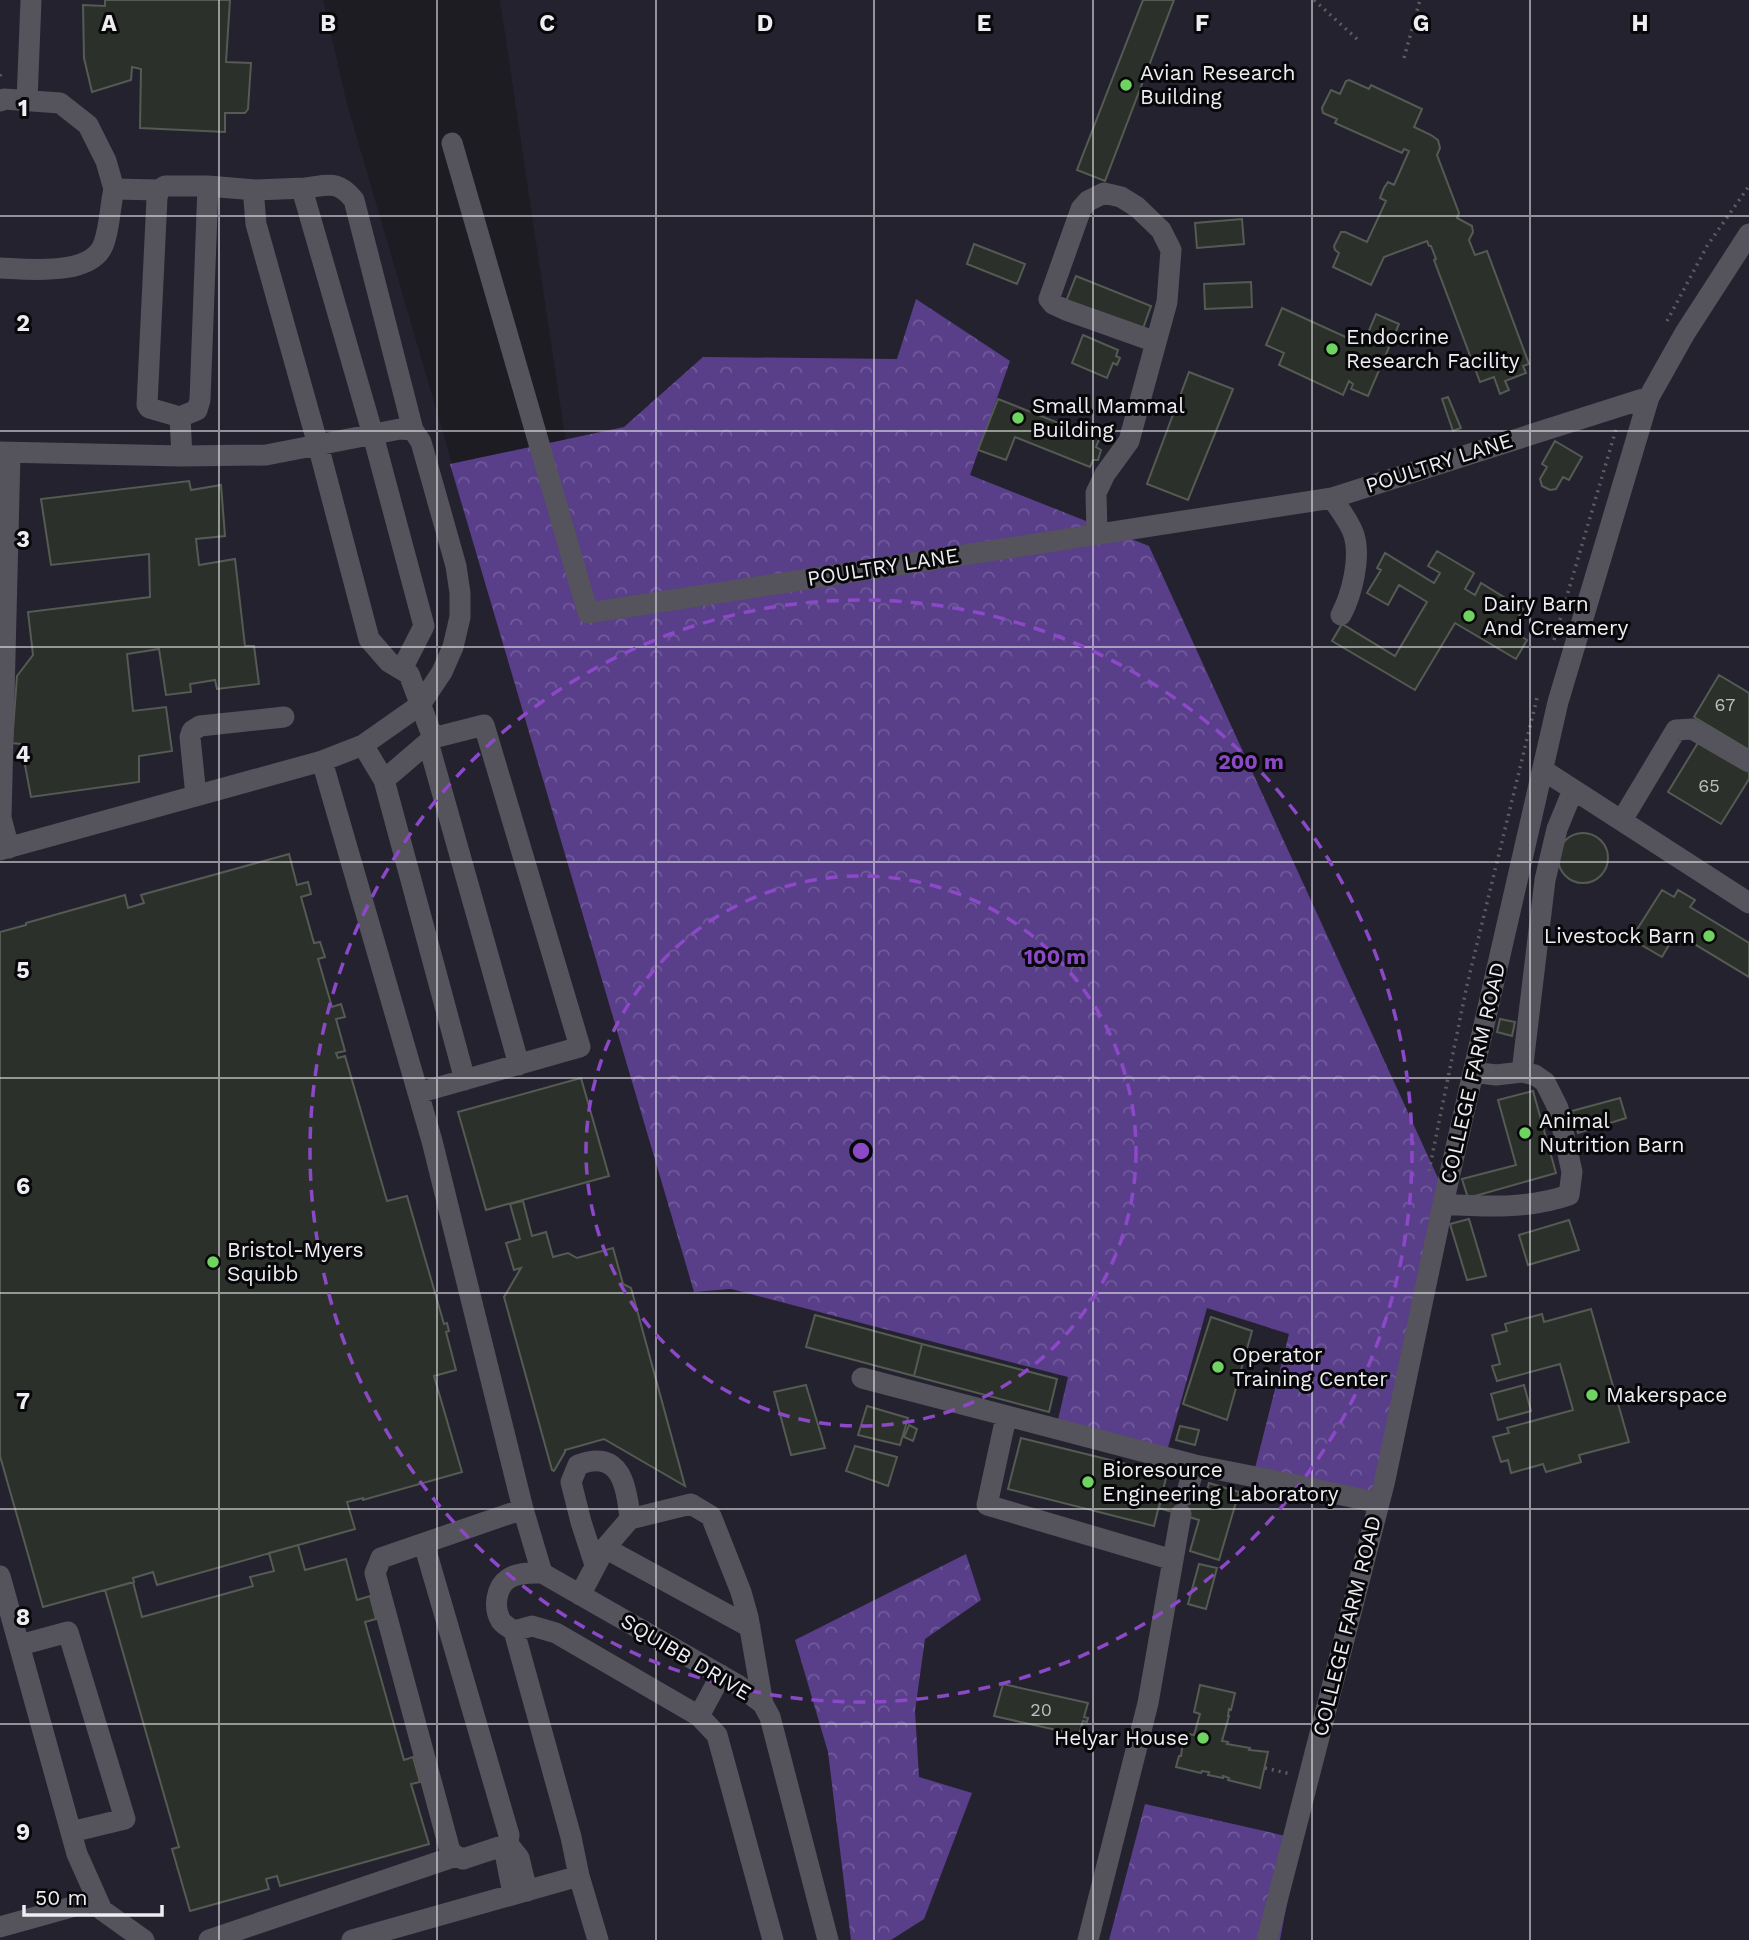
<svg xmlns="http://www.w3.org/2000/svg" width="1749" height="1940" viewBox="0 0 1749 1940" font-family="'Work Sans',sans-serif">
  <style>
    .built { fill: #25222f }
    .forest { fill: url(#forest-crowns) }
    .building { fill: #2b312a; stroke: #545b53; stroke-width: 2 }
    .lines { fill: none; stroke-linecap: round; stroke-linejoin: round }
    .path { stroke: #5e5c62; stroke-width: 3.5; stroke-dasharray: 2 5; stroke-linecap: butt }
    .minor { stroke: #55535c; stroke-width: 21 }
    .grid { fill: none; stroke: #eeedf2; stroke-width: 2; stroke-opacity: 0.55 }
    .ring { fill: none; stroke: #8c49c7; stroke-width: 3.5; stroke-dasharray: 12 9 }
    .poi-dot { fill: #6ed361; stroke: #08070a; stroke-width: 2.5 }
    .labels { text-anchor: middle; stroke-width: 6; stroke-linejoin: round; paint-order: stroke }
    .number-label { font-size: 18px; fill: #bdbec0 }
    .poi-label { font-size: 21px; fill: #eeedf2; stroke: #08070a; text-anchor: start }
    .street-label { font-size: 21px; fill: #eeedf2; stroke: #08070a }
    .grid-label { font-size: 23px; text-anchor: middle; font-weight: bold; fill: #eeedf2; stroke: #08070a; stroke-width: 6; stroke-linejoin: round; paint-order: stroke }
    .centre { fill: #8c49c7; stroke: #08070a; stroke-width: 3.5 }
    .ring-label { font-size: 21px; text-anchor: middle; font-weight: bold; fill: #8c49c7; stroke: #08070a; stroke-width: 6; stroke-linejoin: round; paint-order: stroke }
  </style>
  <defs>
    <pattern id="forest-crowns" width="20" height="18" patternUnits="userSpaceOnUse" patternTransform="scale(1.75)"><rect width="20" height="18" fill="#593e8a"/><path d="M2 6a3 3 0 1 1 6 0M12 15a3 3 0 1 1 6 0" fill="none" stroke="#715a9b"/></pattern>
  </defs>
  <rect width="100%" height="100%" fill="#1e1c23"/>
  <path class="built" d="M0 0H323L347 104 691 1282 500 0H1749V1940H0Z"/>
  <path class="forest" d="M916 299 1010 361 970 475 1149 546 1448 1200 1386 1501 1255 1468 1289 1334 1207 1308 1167 1451 1057 1424 1068 1377 731 1289 694 1292 450 464 624 427 703 357 897 359Z
    M966 1554 981 1600 925 1639 915 1711 919 1777 972 1793 924 1919 891 1940H851L828 1752 795 1640Z
    M1145 1804 1299 1839 1280 1940H1109Z"/>
  <path class="building" d="M105 0H230L226 62 251 63 248 109 245 113H225V132L140 128 141 69 132 67 131 80 92 92 84 58 83 5 105 6Z
    M1143 0H1174L1105 181 1077 170Z
    M1349 80 1369 89 1371 85 1422 109 1414 127 1431 135 1438 140 1440 148 1437 155 1459 213 1457 218 1472 226 1473 232 1469 240 1475 255 1487 251 1529 364 1523 366 1526 373 1505 381 1509 390 1500 394 1494 377 1480 382 1434 260 1436 259 1431 246H1429L1427 241 1384 257 1371 285 1333 267 1339 253 1335 250 1334 246 1341 232H1345L1367 242 1386 201 1380 198 1384 188 1388 182 1394 185 1409 151 1404 149 1402 153 1335 123 1337 119 1323 113 1322 108 1331 90 1340 94 1346 81Z
    M1242 219 1244 244 1197 248 1195 223Z
    M974 244 1025 264 1017 284 967 264Z
    M1076 276 1151 306 1141 334 1065 304Z
    M1251 282 1252 307 1205 309 1204 284Z
    M1282 308 1363 345 1376 314 1399 324 1368 396 1351 389 1353 384 1349 381 1343 395 1279 365 1284 353 1266 345Z
    M1083 335 1118 350 1116 356 1120 358 1117 365 1113 363 1107 378 1072 363Z
    M1189 372 1233 389 1188 500 1147 484Z
    M1448 397 1461 428 1453 431 1442 399Z
    M998 399 1099 439 1096 447 1101 450 1098 460H1093L1090 467 1015 437 1006 460 978 450Z
    M1555 441 1582 457 1569 480 1563 477 1556 489 1550 490 1542 486 1540 479 1547 467 1542 464Z
    M189 481 191 490 221 485 225 536 196 539 199 565 235 559 245 646H254L259 684 217 689 215 680 190 684 191 692 166 695 159 649 127 654 133 711 166 707 172 751 139 756V782L31 797 21 744 12 743 17 676 33 655 28 612 150 597 149 554 51 565 41 499Z
    M1437 551 1474 573 1465 589 1475 595 1481 583 1523 609 1511 630 1527 640 1516 659 1455 623 1415 690 1332 641 1342 624 1395 656 1427 602 1399 585 1388 605 1367 593 1381 570 1377 568 1385 553 1434 583 1440 573 1428 566Z
    M1719 675 1749 693V750L1694 717Z
    M1699 741 1749 771V779L1721 824 1668 792Z
    M1558 858a25 25 0 1 1 50 0a25 25 0 1 1-50 0Z
    M289 854 297 885 308 882 311 894 301 897 314 943 320 942 325 957 318 959 332 1007 341 1004 345 1017 336 1019 345 1051 336 1053 338 1058 345 1056 387 1201 407 1196 444 1324 447 1323 449 1331 446 1332 456 1370 434 1376 462 1472 363 1500V1498L347 1502 355 1529 157 1585 153 1572 133 1578 134 1582 43 1607 0 1456V932L26 925V923L125 895 128 908 144 903 141 895Z
    M1662 890 1674 897 1678 890 1695 900 1690 907 1749 943V977L1676 933 1662 957 1631 939Z
    M1500 1019 1515 1022 1512 1036 1497 1032Z
    M581 1078 609 1176 486 1210 458 1112Z
    M1533 1091 1556 1173 1468 1198 1462 1179 1516 1165 1498 1100Z
    M1620 1098 1626 1118 1578 1133 1572 1111Z
    M523 1201 532 1236 546 1232 553 1257 568 1253 577 1258 613 1248 623 1284 631 1288 685 1486 604 1439 565 1450V1452L554 1471 552 1470 504 1297 521 1268 514 1270 506 1243 520 1239 510 1204Z
    M1469 1219 1486 1276 1467 1280 1450 1224Z
    M1569 1220 1579 1250 1528 1265 1519 1235Z
    M1591 1309 1629 1442 1579 1455 1581 1462 1546 1472 1543 1464 1511 1473 1508 1460 1501 1462 1493 1437 1509 1433 1507 1428 1573 1410 1560 1364 1497 1381 1492 1366 1500 1364 1492 1335 1507 1331 1505 1324 1542 1314 1544 1322Z
    M815 1315 922 1344 914 1376 806 1347Z
    M1211 1317 1252 1331 1227 1420 1183 1404Z
    M922 1344 1057 1379 1049 1412 914 1376Z
    M806 1385 825 1448 791 1455 774 1392Z
    M1524 1385 1531 1411 1498 1420 1491 1394Z
    M867 1406 908 1418 900 1445 858 1435Z
    M909 1425 917 1429 913 1441 904 1437Z
    M1180 1426 1199 1430 1195 1445 1176 1440Z
    M1021 1438 1167 1474 1154 1526 1008 1489Z
    M855 1446 897 1457 888 1486 846 1471Z
    M1209 1483 1239 1492 1219 1560 1190 1551 1199 1520 1159 1508 1164 1489 1204 1501Z
    M298 1545 305 1570 346 1559 357 1600 370 1596 376 1619 365 1622 404 1760 413 1757 420 1782 411 1784 429 1844 280 1886 277 1876 266 1879 269 1889 190 1911 172 1849 179 1847 105 1590 133 1582 142 1617 253 1586 250 1577 274 1571 269 1553Z
    M1199 1564 1217 1568 1206 1609 1188 1604Z
    M1003 1684 1088 1703 1084 1717 1088 1718 1087 1722 1083 1721 1079 1735 994 1716Z
    M1200 1685 1235 1693 1231 1710 1229 1709 1228 1716H1229L1222 1741 1228 1742 1227 1744 1250 1748 1249 1750 1268 1752 1260 1788 1228 1780 1229 1778 1223 1776V1778L1208 1775 1209 1772 1202 1771 1201 1773 1176 1767 1179 1756H1181L1184 1733 1194 1735 1200 1714 1194 1712Z"/>
  <g class="lines">
    <path class="path" d="M1314 0 1357 39
      M1404 58 1420 0
      M0 76 1 74
      M1667 321 1707 246 1749 186
      M1554 640 1617 426
      M1429 1171 1467 985 1537 698
      M1265 1768 1291 1774"/>
    <path class="minor" d="M0 101 4 99 60 103 88 125 106 161 114 189
      M27 101 31 0
      M452 143 588 613 1332 498 1649 397
      M306 188C329 185 338 180 354 200L413 430
      M0 268C28 269 93 277 104 243 110 226 110 206 114 189L159 190
      M180 417 197 410 200 400 208 186
      M0 452 182 456 266 455 400 429 413 430 421 442 456 566 460 593V617L453 647 442 672 420 705 363 745 322 761 0 850
      M182 456 180 417 149 408 147 405 157 198 159 190 165 186H208L255 190
      M1332 498C1339 509 1350 522 1354 535 1361 558 1352 594 1341 615
      M1097 534 1096 493 1105 474 1129 441 1167 302 1171 250 1161 230 1137 207 1121 197 1104 193 1088 201 1081 209 1049 299 1053 304 1066 310 1156 342
      M402 669 424 626 373 435 304 196 306 188 255 190 254 200 256 224 318 445 369 639 389 662 409 674 433 738 484 725 580 1047 418 1093
      M428 742 519 1065
      M363 745 384 780 465 1080
      M322 761 432 1141 523 1509 542 1573C531 1573 517 1572 508 1579 496 1587 493 1608 501 1621 504 1625 510 1628 514 1631L571 1837 579 1876 598 1940
      M1543 770 1749 903
      M384 780 433 738
      M196 796 190 737 192 731 200 726 284 717
      M1622 820 1676 730 1692 729 1749 762
      M9 848 1 818 10 453
      M1522 1072 1545 880 1557 829 1573 790
      M1443 1204C1486 1207 1528 1209 1569 1195L1572 1172 1558 1108 1545 1082 1535 1075 1522 1072 1496 1075 1473 1072
      M862 1378 1195 1465 1296 1485 1379 1503
      M1006 1417 987 1505 1173 1560 1181 1514
      M1186 1495 1195 1465
      M424 1544 509 1835 508 1844 463 1859 456 1856 450 1851 375 1573 381 1558 523 1509
      M605 1548 750 1627
      M595 1565 581 1522 571 1482 578 1465C621 1448 627 1487 630 1519
      M542 1573 738 1685 763 1704 770 1717 828 1940
      M0 1576 77 1854 102 1910 144 1940
      M580 1595 605 1548 630 1519 691 1504 711 1516 741 1592 748 1617 763 1704
      M514 1631 532 1626 556 1633 699 1716 721 1675
      M20 1645 68 1632 125 1819 71 1832
      M699 1716 717 1735 773 1940
      M513 1894 506 1858 508 1844 519 1858 527 1891
      M0 1927 97 1900
      M209 1940 456 1856
      M352 1940 579 1876
      M1088 1940 1148 1703 1173 1560
      M1267 1940 1384 1484 1443 1204 1558 702 1649 397 1685 333 1749 234"/>
  </g>
  <path class="grid" d="M219 0V1940M437 0V1940M656 0V1940M874 0V1940M1093 0V1940M1312 0V1940M1530 0V1940M0 216H1749M0 431H1749M0 647H1749M0 862H1749M0 1078H1749M0 1293H1749M0 1509H1749M0 1724H1749"/>
  <g class="ring">
    <circle cx="861" cy="1151" r="275"/>
    <circle cx="861" cy="1151" r="551"/>
  </g>
  <g class="poi-dot">
    <circle cx="1126" cy="85" r="7"/>
    <circle cx="1332" cy="349" r="7"/>
    <circle cx="1018" cy="418" r="7"/>
    <circle cx="1469" cy="616" r="7"/>
    <circle cx="1709" cy="936" r="7"/>
    <circle cx="1525" cy="1133" r="7"/>
    <circle cx="213" cy="1262" r="7"/>
    <circle cx="1218" cy="1367" r="7"/>
    <circle cx="1592" cy="1395" r="7"/>
    <circle cx="1088" cy="1482" r="7"/>
    <circle cx="1203" cy="1738" r="7"/>
  </g>
  <g class="labels">
    <g class="number-label">
      <text x="1725" y="711">67</text>
      <text x="1709" y="792">65</text>
      <text x="1041" y="1716">20</text>
    </g>
    <g class="poi-label">
      <text x="1140" y="80">Avian Research<tspan x="1140" dy="24">Building</tspan></text>
      <text x="1346" y="344">Endocrine<tspan x="1346" dy="24">Research Facility</tspan></text>
      <text x="1032" y="413">Small Mammal<tspan x="1032" dy="24">Building</tspan></text>
      <text x="1483" y="611">Dairy Barn<tspan x="1483" dy="24">And Creamery</tspan></text>
      <text x="1695" y="943" text-anchor="end">Livestock Barn</text>
      <text x="1539" y="1128">Animal<tspan x="1539" dy="24">Nutrition Barn</tspan></text>
      <text x="227" y="1257">Bristol-Myers<tspan x="227" dy="24">Squibb</tspan></text>
      <text x="1232" y="1362">Operator<tspan x="1232" dy="24">Training Center</tspan></text>
      <text x="1606" y="1402">Makerspace</text>
      <text x="1102" y="1477">Bioresource<tspan x="1102" dy="24">Engineering Laboratory</tspan></text>
      <text x="1189" y="1745" text-anchor="end">Helyar House</text>
    </g>
    <g class="street-label">
      <text transform="translate(1439 463) rotate(-18)" y="7">POULTRY LANE</text>
      <text transform="translate(883 567) rotate(-9)" y="7">POULTRY LANE</text>
      <text transform="translate(1473 1073) rotate(-77)" y="7">COLLEGE FARM ROAD</text>
      <text transform="translate(1347 1626) rotate(-76)" y="7">COLLEGE FARM ROAD</text>
      <text transform="translate(686 1657) rotate(31)" y="7">SQUIBB DRIVE</text>
    </g>
  </g>
  <g class="grid-label">
    <text x="109" y="31">A</text>
    <text x="328" y="31">B</text>
    <text x="547" y="31">C</text>
    <text x="765" y="31">D</text>
    <text x="984" y="31">E</text>
    <text x="1202" y="31">F</text>
    <text x="1421" y="31">G</text>
    <text x="1640" y="31">H</text>
    <text x="23" y="116">1</text>
    <text x="23" y="331">2</text>
    <text x="23" y="547">3</text>
    <text x="23" y="762">4</text>
    <text x="23" y="978">5</text>
    <text x="23" y="1194">6</text>
    <text x="23" y="1409">7</text>
    <text x="23" y="1625">8</text>
    <text x="23" y="1840">9</text>
  </g>
  <circle cx="861" cy="1151" r="10" class="centre"/>
  <g class="ring-label">
    <text x="1251" y="769">200 m</text>
    <text x="1055" y="964">100 m</text>
  </g>
  <path d="M24 1905v10h138v-10" fill="none" stroke="#eeedf2" stroke-width="3.5"/>
  <text x="35" y="1905" font-size="21" fill="#eeedf2" stroke="#08070a" stroke-width="5" paint-order="stroke">50 m</text>
</svg>
